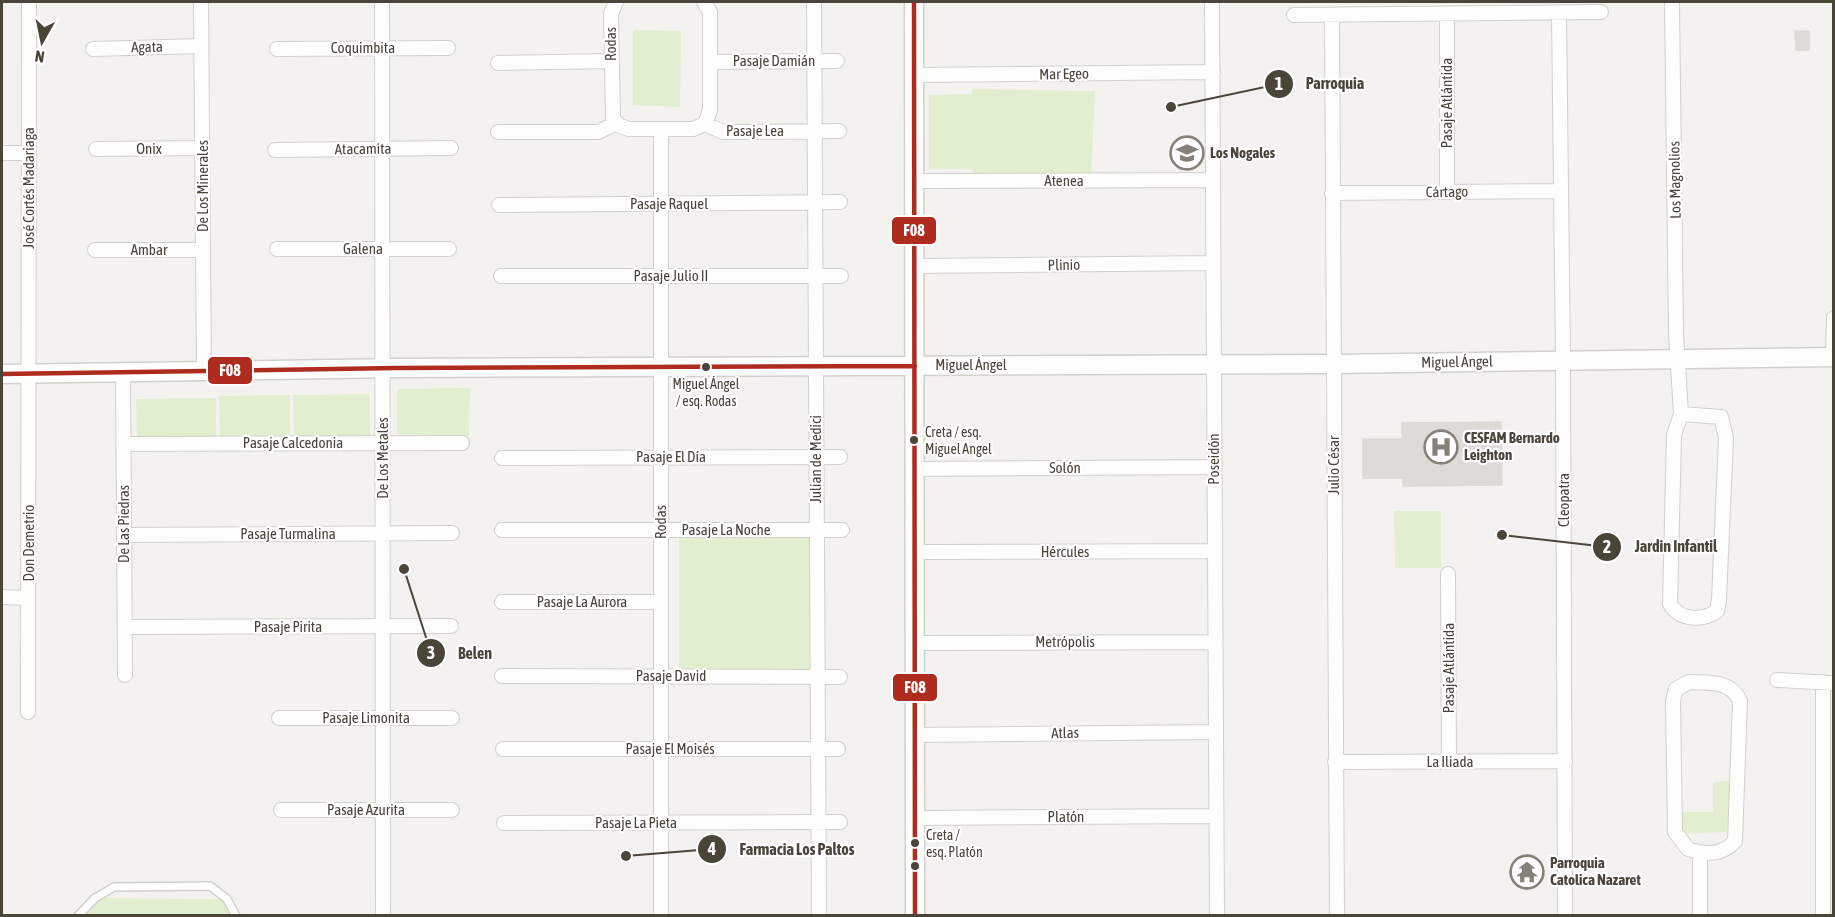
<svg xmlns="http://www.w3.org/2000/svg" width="1835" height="917" viewBox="0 0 1835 917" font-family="'Asap Condensed',sans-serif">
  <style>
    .green { fill: #e1eecf }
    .building { fill: #dedbd6; stroke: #dcd9d4; stroke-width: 1.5 }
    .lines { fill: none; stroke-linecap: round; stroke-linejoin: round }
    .service-casing { stroke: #d2d0cb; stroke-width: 10 }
    .minor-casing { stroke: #d2d0cb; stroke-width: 16 }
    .tertiary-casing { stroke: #d2d0cb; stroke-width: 21 }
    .service { stroke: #fdfdfc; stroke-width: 7 }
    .minor { stroke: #fdfdfc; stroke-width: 14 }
    .tertiary { stroke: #fdfdfc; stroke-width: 18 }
    .bus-1-casing { stroke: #fff; stroke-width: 9 }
    .bus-1 { stroke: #af2b1e; stroke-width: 4.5 }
    .bus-dot { fill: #4b4439; stroke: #fff; stroke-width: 2 }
    .labels { text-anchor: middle; stroke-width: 4.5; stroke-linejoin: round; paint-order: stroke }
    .bus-label { font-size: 14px; fill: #4b4439; stroke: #fff; text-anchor: start }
    .street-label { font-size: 15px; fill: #4b4439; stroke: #fff }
    .poi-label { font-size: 15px; font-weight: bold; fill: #4b4439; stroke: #fff; text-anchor: start }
    .leader { fill: none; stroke: #4b4439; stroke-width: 2 }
    .callout-dot { fill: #4b4439; stroke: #fff; stroke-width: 2 }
    .mark-label { font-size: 18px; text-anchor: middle; font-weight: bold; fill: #fff }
    .callout-label { font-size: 16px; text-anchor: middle; font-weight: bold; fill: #4b4439; stroke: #fff; stroke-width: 4.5; stroke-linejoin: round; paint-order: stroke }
    .line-badge { stroke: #fff; stroke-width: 2 }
    .badge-label { font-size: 16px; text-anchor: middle; font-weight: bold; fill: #fff }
  </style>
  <rect width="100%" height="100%" fill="#f4f2ee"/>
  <path class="green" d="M633 30 681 31 680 107 633 105Z
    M972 89 1095 91 1091 178 973 176V169H929V95L972 94Z
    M470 388 469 436 397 434V389Z
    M369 394 370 436 294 437 293 395Z
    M290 395V435L220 437 219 396Z
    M216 398V437L137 439 136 399Z
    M1394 511H1441V568H1395Z
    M810 534 809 670H679V536Z
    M1733 781 1734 832 1682 833V812H1713V782Z
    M96 898 224 899 232 916H84Z"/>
  <path class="building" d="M1795 31H1809V50H1796Z
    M1501 422 1502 485 1403 486V478H1363V439H1402V423Z"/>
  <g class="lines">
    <defs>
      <path id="service" d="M78 916 95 898 114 887 210 886 227 899 236 916"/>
      <path id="minor" d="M201 2 204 371
        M382 2 383 916
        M616 2 611 14 613 119 620 126 629 129H693L705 124
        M704 2 710 12V110L705 124
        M814 2 819 916
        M1212 2 1217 916
        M1672 2 1676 334 1681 414
        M1559 13 1563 360 1565 916
        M1294 15 1601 12
        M1332 15 1337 916
        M93 49 201 46
        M277 49 448 48
        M710 62 837 61
        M498 63 611 61
        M915 75 1213 72
        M705 124 723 132 839 131
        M661 129V916
        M498 132H598L617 123
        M96 149 202 148
        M275 150 451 148
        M2 153H29
        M915 181 1213 180
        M1447 192V14
        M1332 193 1561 191
        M499 205 840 202
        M277 249H449
        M95 250H203
        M915 266 1213 263
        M501 276H841
        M1833 358 1834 318
        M123 372 125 675
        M1681 414 1721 417 1726 438 1719 600 1717 611C1703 621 1680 621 1670 604L1674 435Z
        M123 444 462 443
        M502 458 840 457
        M915 469 1214 467
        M502 530H842
        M124 535 452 533
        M915 552 1215 551
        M1448 574 1449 762
        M2 597 28 598
        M502 602H661
        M125 627 451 626
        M915 643 1215 642
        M502 676 840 677
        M1777 680 1834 683
        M1689 682C1709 683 1731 680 1740 701L1735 841C1723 855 1705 855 1688 849L1675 832 1673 701 1676 689Z
        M28 712 29 2
        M279 718H452
        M915 735 1216 732
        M503 749H838
        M1335 762 1565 761
        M281 810H452
        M915 818 1216 816
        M504 823 840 822
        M1700 916V853
        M1823 916V682"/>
      <path id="tertiary" d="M914 2 915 916
        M2 374 396 368 1333 364 1834 357"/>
    </defs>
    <use href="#service" class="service-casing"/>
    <use href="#minor" class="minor-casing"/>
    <use href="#tertiary" class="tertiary-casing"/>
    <use href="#service" class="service"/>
    <use href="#minor" class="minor"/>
    <use href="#tertiary" class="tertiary"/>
    <defs>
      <path id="bus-1" d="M914 2 915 916
        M2 374 396 368 915 366"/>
    </defs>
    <use href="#bus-1" class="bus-1-casing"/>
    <use href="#bus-1" class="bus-1"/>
  </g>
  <defs>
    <symbol id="school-ring" viewBox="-11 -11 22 22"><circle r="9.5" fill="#fff" stroke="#868178" stroke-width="1.5"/><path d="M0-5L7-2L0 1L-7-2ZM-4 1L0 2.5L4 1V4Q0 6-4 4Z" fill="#868178"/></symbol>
    <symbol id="hospital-ring" viewBox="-11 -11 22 22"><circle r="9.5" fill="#fff" stroke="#868178" stroke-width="1.5"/><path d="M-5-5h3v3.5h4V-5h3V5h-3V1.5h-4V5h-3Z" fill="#868178"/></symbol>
    <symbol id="temple-ring" viewBox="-11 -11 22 22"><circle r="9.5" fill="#fff" stroke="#868178" stroke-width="1.5"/><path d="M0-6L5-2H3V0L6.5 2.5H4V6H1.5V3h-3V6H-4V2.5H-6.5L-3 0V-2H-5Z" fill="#868178"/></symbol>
  </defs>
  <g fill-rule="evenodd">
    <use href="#school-ring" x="1168" y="134" width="38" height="38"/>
    <use href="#hospital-ring" x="1422" y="428" width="38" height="38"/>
    <use href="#temple-ring" x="1508" y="853" width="38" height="38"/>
  </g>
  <g class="bus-dot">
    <circle cx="706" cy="367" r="5"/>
    <circle cx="914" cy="440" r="5"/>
    <circle cx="915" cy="843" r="5"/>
    <circle cx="915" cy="866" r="5"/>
  </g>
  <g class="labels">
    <g class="bus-label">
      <text x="706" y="389" text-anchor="middle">Miguel Ángel<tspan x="706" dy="17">/ esq. Rodas</tspan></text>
      <text x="925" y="437">Creta / esq.<tspan x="925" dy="17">Miguel Angel</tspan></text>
      <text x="926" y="840">Creta /<tspan x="926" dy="17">esq. Platón</tspan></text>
    </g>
    <g class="street-label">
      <text transform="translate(611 44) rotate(-90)" y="5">Rodas</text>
      <text transform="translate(147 47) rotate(-1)" y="5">Agata</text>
      <text x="363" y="53">Coquimbita</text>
      <text x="774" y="66">Pasaje Damián</text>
      <text transform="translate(1064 74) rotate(-1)" y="5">Mar Egeo</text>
      <text transform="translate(1447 103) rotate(-90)" y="5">Pasaje Atlántida</text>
      <text x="755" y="136">Pasaje Lea</text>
      <text x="149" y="154">Onix</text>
      <text transform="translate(363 149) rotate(-1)" y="5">Atacamita</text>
      <text transform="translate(1675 180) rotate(-91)" y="5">Los Magnolios</text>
      <text x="1064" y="186">Atenea</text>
      <text transform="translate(203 186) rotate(-90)" y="5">De Los Minerales</text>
      <text transform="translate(29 188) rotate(-90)" y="5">José Cortés Madariaga</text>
      <text transform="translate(1447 192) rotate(-1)" y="5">Cártago</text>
      <text x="669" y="209">Pasaje Raquel</text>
      <text x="363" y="254">Galena</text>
      <text x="149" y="255">Ambar</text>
      <text transform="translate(1064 265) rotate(-1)" y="5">Plinio</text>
      <text x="671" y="281">Pasaje Julio II</text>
      <text transform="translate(1457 362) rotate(-1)" y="5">Miguel Ángel</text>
      <text x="971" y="370">Miguel Ángel</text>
      <text x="293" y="448">Pasaje Calcedonia</text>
      <text x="671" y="462">Pasaje El Día</text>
      <text transform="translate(383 458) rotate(-90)" y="5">De Los Metales</text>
      <text transform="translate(816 459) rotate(-90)" y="5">Julian de Medici</text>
      <text transform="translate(1214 459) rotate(-90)" y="5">Poseidón</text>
      <text transform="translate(1334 465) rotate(-90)" y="5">Julio César</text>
      <text x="1065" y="473">Solón</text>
      <text transform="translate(1564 500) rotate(-90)" y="5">Cleopatra</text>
      <text transform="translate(661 522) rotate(-90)" y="5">Rodas</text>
      <text transform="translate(124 524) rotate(-90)" y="5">De Las Piedras</text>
      <text x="726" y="535">Pasaje La Noche</text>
      <text x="288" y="539">Pasaje Turmalina</text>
      <text transform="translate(29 543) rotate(-90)" y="5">Don Demetrio</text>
      <text x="1065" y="557">Hércules</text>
      <text x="582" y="607">Pasaje La Aurora</text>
      <text x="288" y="632">Pasaje Pirita</text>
      <text x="1065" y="647">Metrópolis</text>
      <text transform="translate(1449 668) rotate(-90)" y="5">Pasaje Atlántida</text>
      <text x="671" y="681">Pasaje David</text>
      <text x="366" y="723">Pasaje Limonita</text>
      <text transform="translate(1065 733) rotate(-1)" y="5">Atlas</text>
      <text x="670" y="754">Pasaje El Moisés</text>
      <text x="1450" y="767">La Iliada</text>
      <text x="366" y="815">Pasaje Azurita</text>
      <text x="1066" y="822">Platón</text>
      <text x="636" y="828">Pasaje La Pieta</text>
    </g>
    <g class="poi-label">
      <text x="1210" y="158">Los Nogales</text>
      <text x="1464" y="443">CESFAM Bernardo<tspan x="1464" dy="17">Leighton</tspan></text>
      <text x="1550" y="868">Parroquia<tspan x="1550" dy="17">Catolica Nazaret</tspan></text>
    </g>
  </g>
  <path class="leader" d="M1171 107L1279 84M1502 535L1607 547M404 569L431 653M626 856L712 849"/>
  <g class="callout-dot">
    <circle cx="1171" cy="107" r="6"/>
    <circle cx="1502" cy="535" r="6"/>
    <circle cx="404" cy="569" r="6"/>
    <circle cx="626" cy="856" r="6"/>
    <circle cx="1279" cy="84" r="15"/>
    <circle cx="1607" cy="547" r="15"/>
    <circle cx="431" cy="653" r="15"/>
    <circle cx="712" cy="849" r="15"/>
  </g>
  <g class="mark-label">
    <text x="1279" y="90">1</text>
    <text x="1607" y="553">2</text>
    <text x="431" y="659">3</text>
    <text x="712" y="855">4</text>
  </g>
  <g class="callout-label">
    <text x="1335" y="89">Parroquia</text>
    <text x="1676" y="552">Jardin Infantil</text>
    <text x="475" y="659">Belen</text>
    <text x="797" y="855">Farmacia Los Paltos</text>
  </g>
  <g class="line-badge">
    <rect x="891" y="216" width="46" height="29" rx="6" fill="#af2b1e"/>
    <rect x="207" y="356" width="46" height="29" rx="6" fill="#af2b1e"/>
    <rect x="892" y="673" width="46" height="29" rx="6" fill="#af2b1e"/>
  </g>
  <g class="badge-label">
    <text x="914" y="236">F08</text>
    <text x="230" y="376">F08</text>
    <text x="915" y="693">F08</text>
  </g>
  <rect width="1835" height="917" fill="none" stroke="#4b4439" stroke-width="6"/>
  <g transform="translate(42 42) rotate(189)" stroke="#ffffff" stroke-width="4.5" paint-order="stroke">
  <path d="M0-4.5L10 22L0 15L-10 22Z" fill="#4b4439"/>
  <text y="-9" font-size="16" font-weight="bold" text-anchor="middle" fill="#4b4439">N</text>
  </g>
</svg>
